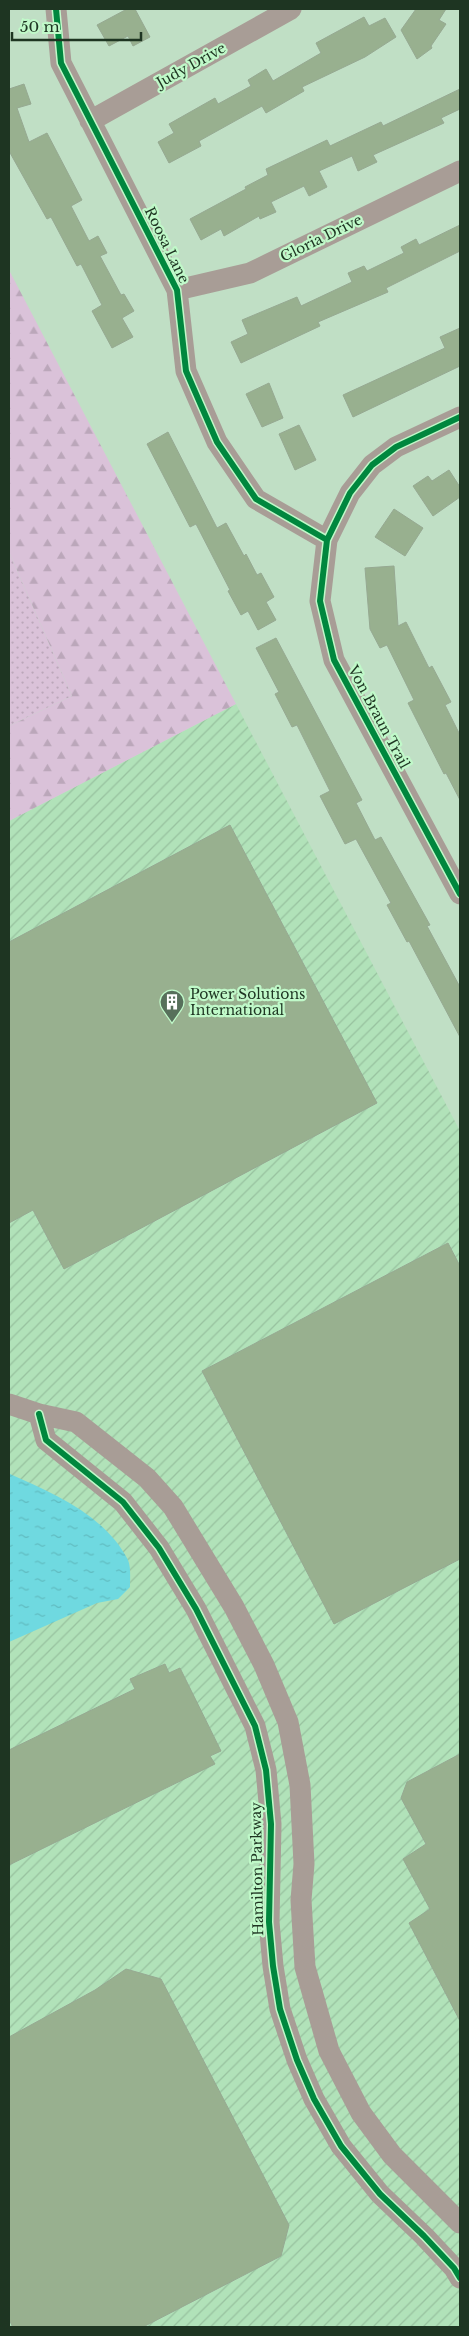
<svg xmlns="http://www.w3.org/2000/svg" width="469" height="2336" viewBox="0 0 469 2336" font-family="'Libre Baskerville',serif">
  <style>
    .industrial { fill: url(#industrial-furrows) }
    .green { fill: url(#green-dots) }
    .forest { fill: url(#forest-firs) }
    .water { fill: url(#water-ripples) }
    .building { fill: #98b08f; stroke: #96a992 }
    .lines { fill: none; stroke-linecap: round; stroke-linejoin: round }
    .minor { stroke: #a89d96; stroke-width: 21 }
    .cycleway-casing { stroke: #c0f9c9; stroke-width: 9 }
    .cycleway { stroke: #00873e; stroke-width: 6 }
    .labels { text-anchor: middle; stroke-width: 4.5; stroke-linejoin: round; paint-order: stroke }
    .street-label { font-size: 14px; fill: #1e3522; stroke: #c0f9c9 }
    .poi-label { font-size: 14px; fill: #1e3522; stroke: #c0f9c9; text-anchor: start }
  </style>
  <defs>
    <pattern id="industrial-furrows" width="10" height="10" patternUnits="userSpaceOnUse" patternTransform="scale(1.25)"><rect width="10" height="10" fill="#b1e2b9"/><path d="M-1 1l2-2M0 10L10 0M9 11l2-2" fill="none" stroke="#98c29f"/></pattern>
    <pattern id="green-dots" width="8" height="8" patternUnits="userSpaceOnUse" patternTransform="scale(1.25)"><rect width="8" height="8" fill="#dac2d9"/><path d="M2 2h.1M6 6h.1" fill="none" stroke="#bba7ba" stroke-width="1.8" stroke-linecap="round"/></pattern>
    <pattern id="forest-firs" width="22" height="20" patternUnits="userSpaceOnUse" patternTransform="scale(1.25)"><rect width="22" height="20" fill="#dac2d9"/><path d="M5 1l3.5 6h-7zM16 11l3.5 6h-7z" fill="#bba7ba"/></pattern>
    <pattern id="water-ripples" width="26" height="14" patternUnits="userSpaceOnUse" patternTransform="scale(1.25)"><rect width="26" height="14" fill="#6fd9e0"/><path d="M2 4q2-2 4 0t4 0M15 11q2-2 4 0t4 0" fill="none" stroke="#60bbc0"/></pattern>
  </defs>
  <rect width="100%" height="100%" fill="#c0dfc5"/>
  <path class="industrial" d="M236 704 460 1131V2327H9V821Z"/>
  <path class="green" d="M9 552 72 696 9 726Z"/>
  <path class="forest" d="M9 270 236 704 9 821V726L72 696 9 552Z"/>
  <path class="water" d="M10 1474C53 1493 105 1515 128 1560 131 1567 130 1579 130 1587L118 1599 97 1603 9 1642Z"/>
  <path class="building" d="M127 9H135L150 37 133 46 128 36 109 46 97 25Z
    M416 9H446L439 20 446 24 431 46 432 48 417 59 401 30Z
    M364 17 369 26 385 18 396 37 365 57 302 87 304 91 266 113 262 106 199 141 201 146 169 163 158 142 174 133 169 124 215 98 218 104 251 86 248 80 266 69 273 81 321 53 316 43Z
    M24 84 31 104 17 108 29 142 47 133 82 200 71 206 89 241 98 236 107 253 100 256 121 295 124 294 134 311 122 318 133 337 112 348 92 311 102 305 81 264 77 266 51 217 47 219 9 151V89Z
    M460 89V109L441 118 444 123 373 155 377 162 358 171 352 156 319 171 327 187 309 196 304 186 271 202 276 212 260 219 259 216 224 236 221 229 201 240 190 219 246 189 245 187 268 175 266 169 327 140 330 146 381 122 383 126Z
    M460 225V251L386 288 388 292 318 322 320 326 241 363 231 342 248 334 242 320 297 297 301 306 352 282 348 273 364 266 367 271 404 253 401 247 416 239 419 245Z
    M460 328V366L353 417 343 395 445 348 440 337Z
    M269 383 283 418 262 427 246 394Z
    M299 425 316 460 295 470 279 434Z
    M168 432 217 528 226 523 244 556 246 554 257 575 261 573 274 597 266 602 276 620 258 630 248 611 241 615 228 591 230 590 196 524 190 527 147 444Z
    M449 470 460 487V497L433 516 413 486 428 476 432 481Z
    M394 509 423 528 405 556 375 537Z
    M394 566 398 626 406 622 429 668 432 666 451 702 445 705 460 735V800L446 773 444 774 408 703 414 700 387 645 380 648 370 629 365 568Z
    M276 638 362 800 356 803 375 840 381 837 430 925 427 926 460 987V1037L409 941 407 942 387 905 391 903 356 839 345 844 320 796 330 791 297 725 292 727 275 694 279 692 256 648Z
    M230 825 377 1103 64 1269 33 1210 9 1223V942Z
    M448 1243 460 1266V1559L334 1624 202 1371Z
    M165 1664 169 1673 180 1668 221 1751 210 1756 215 1764 9 1865V1750L135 1689 130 1679Z
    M460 1754V2021L409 1923 430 1909 403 1859 426 1844 401 1798 407 1782Z
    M126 1969 161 1979 289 2225 281 2256 143 2327H13L9 2320V2037L95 1990Z"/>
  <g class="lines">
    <path class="minor" d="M56 9 61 63 177 290 186 371 217 442 256 499 327 540
      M90 121 291 9
      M177 290 250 273 460 171
      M460 417 396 447 372 465 350 493 327 540 320 601 334 660 460 894
      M9 1404 39 1414 76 1422 147 1478 173 1507 234 1607 264 1665 288 1722 300 1785 304 1864 301 1900 305 1967 329 2051 361 2113 392 2155 460 2223
      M39 1414 46 1440 123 1502 159 1548 196 1609 255 1726 266 1770 271 1824 269 1922 273 1966 280 2009 297 2060 314 2099 341 2146 380 2194 424 2236 454 2268 460 2278"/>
    <defs>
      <path id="cycleway" d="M56 9 61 63 177 290 186 371 217 442 256 499 327 540
        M460 417 396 447 372 465 350 493 327 540 320 601 334 660 460 894
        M39 1414 46 1440 123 1502 159 1548 196 1609 255 1726 266 1770 271 1824 269 1922 273 1966 280 2009 297 2060 314 2099 341 2146 380 2194 424 2236 454 2268 460 2278"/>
    </defs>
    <use href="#cycleway" class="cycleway-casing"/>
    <use href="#cycleway" class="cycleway"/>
  </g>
  <defs>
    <symbol id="building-pin" viewBox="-11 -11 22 30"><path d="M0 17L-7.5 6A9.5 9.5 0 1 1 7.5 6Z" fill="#57705b" stroke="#c0f9c9"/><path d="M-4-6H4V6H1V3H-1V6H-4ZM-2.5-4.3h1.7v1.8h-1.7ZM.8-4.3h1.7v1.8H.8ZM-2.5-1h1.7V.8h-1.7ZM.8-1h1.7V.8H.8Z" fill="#fff"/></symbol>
  </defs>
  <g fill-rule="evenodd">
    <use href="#building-pin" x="158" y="988" width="28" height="38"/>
  </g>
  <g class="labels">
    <g class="street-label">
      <text transform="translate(191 65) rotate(-29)" y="5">Judy Drive</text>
      <text transform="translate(321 238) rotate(-26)" y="5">Gloria Drive</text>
      <text transform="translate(167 245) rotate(64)" y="5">Roosa Lane</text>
      <text transform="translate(379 717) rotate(62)" y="5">Von Braun Trail</text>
      <text transform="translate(257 1869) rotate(-91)" y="5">Hamilton Parkway</text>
    </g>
    <g class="poi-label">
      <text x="190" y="999">Power Solutions<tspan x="190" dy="16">International</tspan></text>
    </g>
  </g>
  <rect width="469" height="2336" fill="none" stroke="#1e3522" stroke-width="20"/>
  <path d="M12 32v8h129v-8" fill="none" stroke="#1e3522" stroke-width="2.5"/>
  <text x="20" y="32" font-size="15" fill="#1e3522" stroke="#c0f9c9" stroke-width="4" paint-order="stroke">50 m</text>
</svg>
